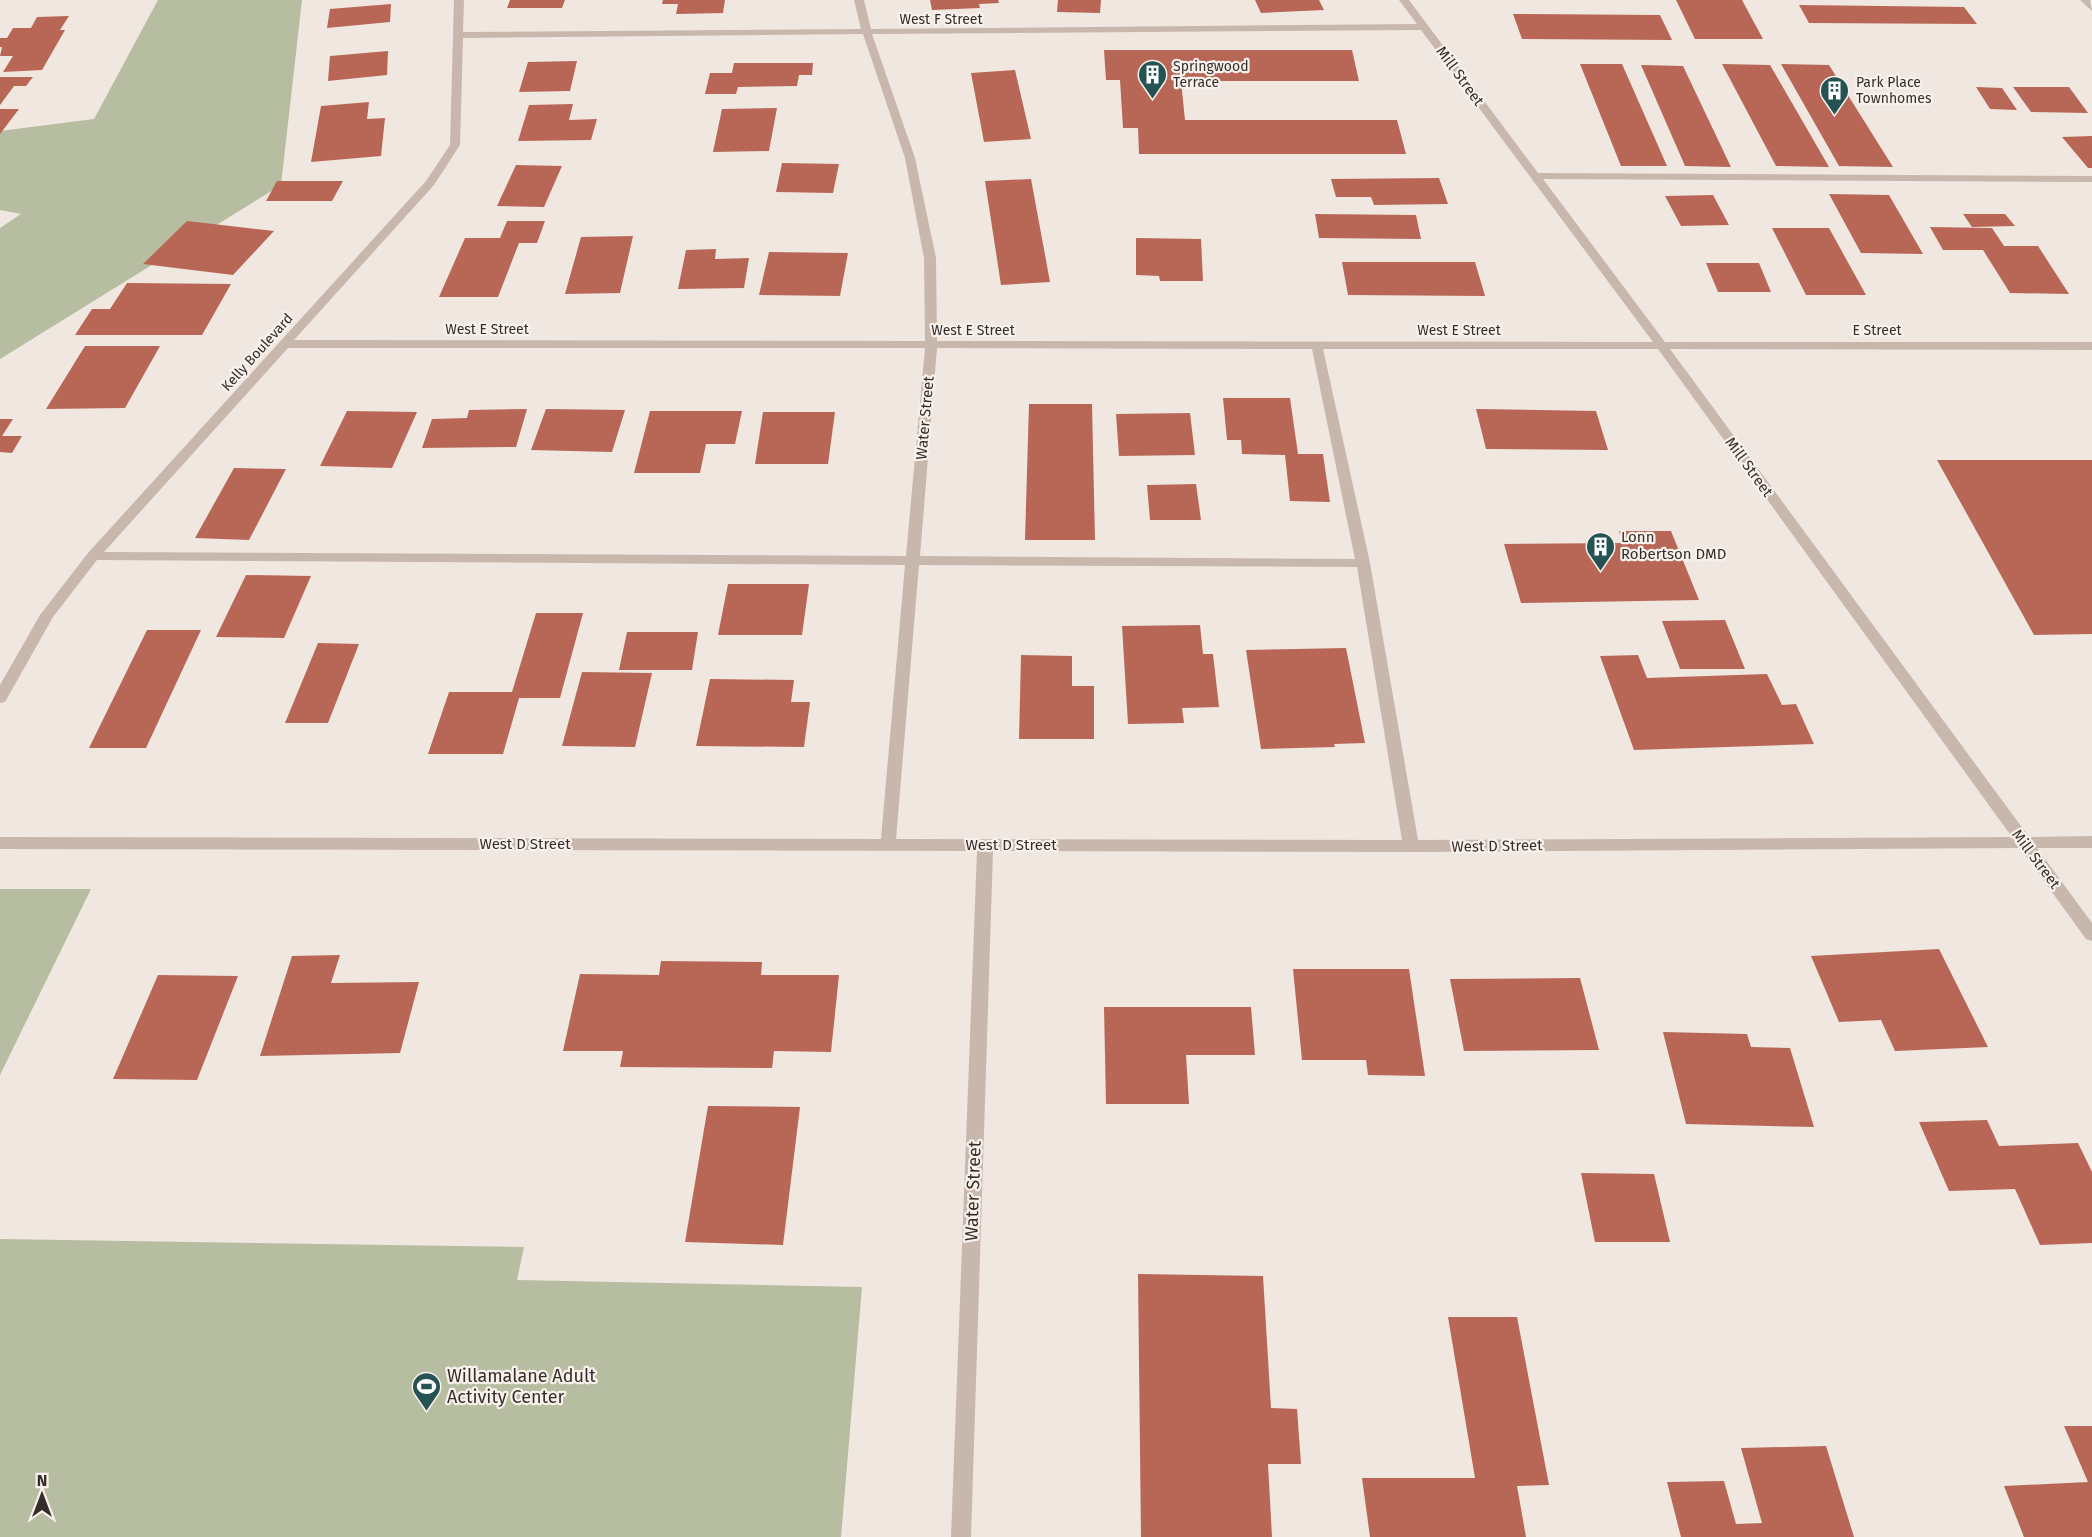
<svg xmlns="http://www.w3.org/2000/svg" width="2092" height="1537" viewBox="0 0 2092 1537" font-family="'Fira Sans',sans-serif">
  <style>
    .green { fill: #b6bda1 }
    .building { fill: #b86756 }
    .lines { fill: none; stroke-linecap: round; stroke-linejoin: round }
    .minor { fill: #c7b7ad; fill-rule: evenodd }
    .labels { text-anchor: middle; stroke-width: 4.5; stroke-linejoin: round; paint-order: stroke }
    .far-street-label { font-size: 14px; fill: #362d2a; stroke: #f8f1ec }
    .far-poi-label { font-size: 14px; fill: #362d2a; stroke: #f8f1ec; text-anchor: start }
    .street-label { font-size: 15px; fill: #362d2a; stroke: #f8f1ec }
    .poi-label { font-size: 15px; fill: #362d2a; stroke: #f8f1ec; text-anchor: start }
    .near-street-label { font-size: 18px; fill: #362d2a; stroke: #f8f1ec }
    .near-poi-label { font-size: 18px; fill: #362d2a; stroke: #f8f1ec; text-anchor: start }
  </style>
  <rect width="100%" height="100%" fill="#f0e7e0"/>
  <path class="green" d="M158 0H302L281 185 0 359V228L21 214 0 210V131L94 119Z
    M0 889H91L0 1075Z
    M0 1239 524 1247 517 1280 862 1287 841 1537H0Z"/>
  <path class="building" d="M510 0H565L562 8H507Z
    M663 0H725L723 13 676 14 678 4H662Z
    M930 0H998L999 3 979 4 980 8 932 10Z
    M1058 0H1101L1100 13 1057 12Z
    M1255 0H1319L1324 10 1261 13Z
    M1676 0H1742L1763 39H1695Z
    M391 4 390 22 327 28 330 9Z
    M1799 5 1964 7 1977 24 1809 23Z
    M1513 14 1660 15 1672 40 1522 39Z
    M69 16 60 30H65L42 70 3 72 13 56H0L2 47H0V38H7L13 28H31L37 17Z
    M1104 50H1352L1359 81H1181L1185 120H1397L1406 154H1139L1138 128H1123L1120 80H1106Z
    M388 51 387 75 328 81 330 56Z
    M577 61 570 91 519 92 528 62Z
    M734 63H813L812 75H799L797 86 738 87 736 94H705L710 73H732Z
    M1580 64H1622L1667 166H1621Z
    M1722 64 1770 65 1829 167 1776 166Z
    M1781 64 1829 65 1893 167 1839 166Z
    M1641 65 1683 66 1731 167 1685 166Z
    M1015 70 1031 139 984 142 971 73Z
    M0 77H33L26 86H14L0 105Z
    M1976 87 2002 88 2017 110 1990 109Z
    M2013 87H2069L2088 113 2031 112Z
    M369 102 367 119 385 118 381 156 311 162 321 106Z
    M573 104 569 120 597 119 591 140 518 141 529 105Z
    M777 108 769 151 713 152 722 109Z
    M0 109H19L0 134Z
    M2092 136V168H2088L2062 137Z
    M782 163 839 164 833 193 776 192Z
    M516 165 562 166 544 207 497 206Z
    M1439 178 1448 204 1374 205 1371 197H1336L1331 179Z
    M1031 179 1050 282 1001 285 985 181Z
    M277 181H343L332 201H266Z
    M1829 194 1889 195 1923 254 1861 253Z
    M1713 195 1729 225 1681 226 1665 196Z
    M1315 214 1416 215 1421 239 1319 238Z
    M1963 214H2005L2015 226 1972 227Z
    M187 221 274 231 233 275 143 264Z
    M507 221H545L537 243H519L498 297H439L465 238H500Z
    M1930 227 1992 228 2004 246H2038L2069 294 2010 293 1983 250H1943Z
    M1772 228H1829L1866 295H1806Z
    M633 236 620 293 565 294 581 237Z
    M1136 238 1201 239 1203 281H1160L1159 276 1136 275Z
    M716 249 715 259 749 258 744 288 678 289 686 250Z
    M769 252 848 253 840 296 759 295Z
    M1342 262H1475L1485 296 1348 295Z
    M1706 263H1759L1771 292H1718Z
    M127 283 231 284 202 335H75L92 309H110Z
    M85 346H160L125 408 46 409Z
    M1223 398H1290L1298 454H1323L1330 502 1290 501 1285 455 1242 454 1241 440H1227Z
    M1029 404H1092L1095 540H1025Z
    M527 409 516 447 422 448 432 419 467 418 469 410Z
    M546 409 625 410 612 452 531 450Z
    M1476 409 1596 411 1608 450 1486 449Z
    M347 411 417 412 392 468 320 466Z
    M650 411H742L735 444H706L700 473H634Z
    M763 412H835L828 464H755Z
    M1190 413 1195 455 1119 456 1116 414Z
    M0 419H13L2 436H22L12 453 0 452Z
    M1937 460H2092V634L2034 635Z
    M234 468 286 469 249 540 195 538Z
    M1196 484 1201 520H1150L1147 485Z
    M1619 531H1671L1699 600 1521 603 1504 544 1623 543Z
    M246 575 311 576 284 638 216 637Z
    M728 584H809L802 635H718Z
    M536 613H583L560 698H519L503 754H428L449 692H512Z
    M1725 620 1745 669H1680L1662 621Z
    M1200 625 1203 654H1213L1219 707 1182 708 1184 723 1128 724 1122 626Z
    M147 630H201L146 748H89Z
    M627 632H698L692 670H619Z
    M318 643 359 644 328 723H285Z
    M1346 648 1365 743 1334 744 1335 747 1261 749 1246 650Z
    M1021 655 1072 656V686H1094V739H1019Z
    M1638 655 1647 678 1767 674 1782 705 1796 704 1814 744 1634 750 1600 656Z
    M582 672 652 673 635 747 562 746Z
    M710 679 794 680 791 702H810L804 747 696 746Z
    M1939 949 1988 1047 1895 1051 1881 1020 1839 1022 1811 956Z
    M340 955 331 983 419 982 400 1053 260 1056 292 956Z
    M661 961 762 962 761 975H839L831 1052 774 1051 772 1068 620 1067 623 1051H563L580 974 659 975Z
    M1293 969H1409L1425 1076 1368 1075 1366 1060H1302Z
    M158 975 238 976 197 1080 113 1079Z
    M1580 978 1599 1050 1464 1051 1450 979Z
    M1104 1007H1251L1255 1055H1186L1189 1104H1106Z
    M1663 1032 1747 1034 1751 1047 1790 1048 1814 1127 1686 1124Z
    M708 1106 800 1107 783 1245 685 1242Z
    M1987 1120 1999 1146 2078 1143 2092 1172V1243L2040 1245 2015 1189 1949 1191 1919 1122Z
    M1581 1173 1654 1174 1670 1242H1595Z
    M1138 1274 1263 1276 1271 1408 1297 1409 1301 1464H1268L1272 1537H1141Z
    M1448 1317H1517L1549 1485 1517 1486 1526 1537H1370L1362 1478H1475Z
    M2064 1426H2092V1537H2024L2004 1486 2088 1482Z
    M1826 1446 1854 1537H1681L1667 1482 1724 1481 1736 1524 1762 1523 1741 1448Z"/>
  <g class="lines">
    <path class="minor" d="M454 0H464L463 32 861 29 854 0H864L871 29 1417 24 1399 0H1409L1538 173 2092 176V182L1543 179 1665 342H2092V350L1670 349 2029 837 2092 836V848H2037L2092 923V941L2086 939 2020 848 1423 852 993 851 971 1537H951L977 851 0 849V837L881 839 905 565 97 560 53 617 5 702 0 703V685L40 615 88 553 426 181 450 145ZM1421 30 1653 342 937 341 936 258 915 158 872 34ZM863 34 905 158 924 258 925 341 294 340 434 185 460 145 463 38ZM288 348H925L906 556 104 552ZM937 348 1312 349 1355 559 920 556ZM1323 349H1658L2012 837 1418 840 1370 563ZM919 565 1357 567 1402 840 896 839Z
      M2080 0H2090L2092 11Z"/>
  </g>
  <defs>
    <symbol id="building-pin" viewBox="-11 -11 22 30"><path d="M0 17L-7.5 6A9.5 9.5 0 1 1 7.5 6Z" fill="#255353" stroke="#f8f1ec"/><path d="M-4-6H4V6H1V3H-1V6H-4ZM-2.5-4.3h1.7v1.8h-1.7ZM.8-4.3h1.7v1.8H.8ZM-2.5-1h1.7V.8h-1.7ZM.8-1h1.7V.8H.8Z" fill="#fff"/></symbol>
    <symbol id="stadium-pin" viewBox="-11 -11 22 30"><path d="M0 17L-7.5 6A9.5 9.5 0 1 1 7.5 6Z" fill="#255353" stroke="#f8f1ec"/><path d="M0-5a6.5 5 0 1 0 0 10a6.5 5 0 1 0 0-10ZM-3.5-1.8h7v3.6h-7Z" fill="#fff"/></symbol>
  </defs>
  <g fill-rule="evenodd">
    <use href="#building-pin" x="1136" y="58" width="33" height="45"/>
    <use href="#building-pin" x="1818" y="74" width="33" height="45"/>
    <use href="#building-pin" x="1584" y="530" width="33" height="45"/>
    <use href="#stadium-pin" x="410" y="1370" width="33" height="45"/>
  </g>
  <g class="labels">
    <g class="far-street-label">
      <text x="941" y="24">West F Street</text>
      <text x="487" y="334">West E Street</text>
      <text x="973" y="335">West E Street</text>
      <text x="1459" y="335">West E Street</text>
      <text x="1877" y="335">E Street</text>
      <text transform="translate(257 352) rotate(-48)" y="5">Kelly Boulevard</text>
    </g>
    <g class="far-poi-label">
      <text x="1173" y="71">Springwood<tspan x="1173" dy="16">Terrace</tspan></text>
      <text x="1856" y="87">Park Place<tspan x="1856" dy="16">Townhomes</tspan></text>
    </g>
    <g class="street-label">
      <text transform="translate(1460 76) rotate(54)" y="5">Mill Street</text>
      <text transform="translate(925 418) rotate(-85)" y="5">Water Street</text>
      <text transform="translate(1749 467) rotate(54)" y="5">Mill Street</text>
      <text x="525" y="849">West D Street</text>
      <text x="1011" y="850">West D Street</text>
      <text transform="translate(1497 846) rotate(-1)" y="5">West D Street</text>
      <text transform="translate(2036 859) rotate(53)" y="5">Mill Street</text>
    </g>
    <g class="poi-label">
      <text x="1621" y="542">Lonn<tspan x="1621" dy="17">Robertson DMD</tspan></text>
    </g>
    <g class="near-street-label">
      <text transform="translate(973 1191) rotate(-88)" y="6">Water Street</text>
    </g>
    <g class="near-poi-label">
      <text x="447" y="1382">Willamalane Adult<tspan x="447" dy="21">Activity Center</tspan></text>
    </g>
  </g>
  <g transform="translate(42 1495)" stroke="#f8f1ec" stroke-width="4.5" paint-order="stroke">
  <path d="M0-4.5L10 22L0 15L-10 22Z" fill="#362d2a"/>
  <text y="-9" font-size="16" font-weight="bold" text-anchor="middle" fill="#362d2a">N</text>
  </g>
</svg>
